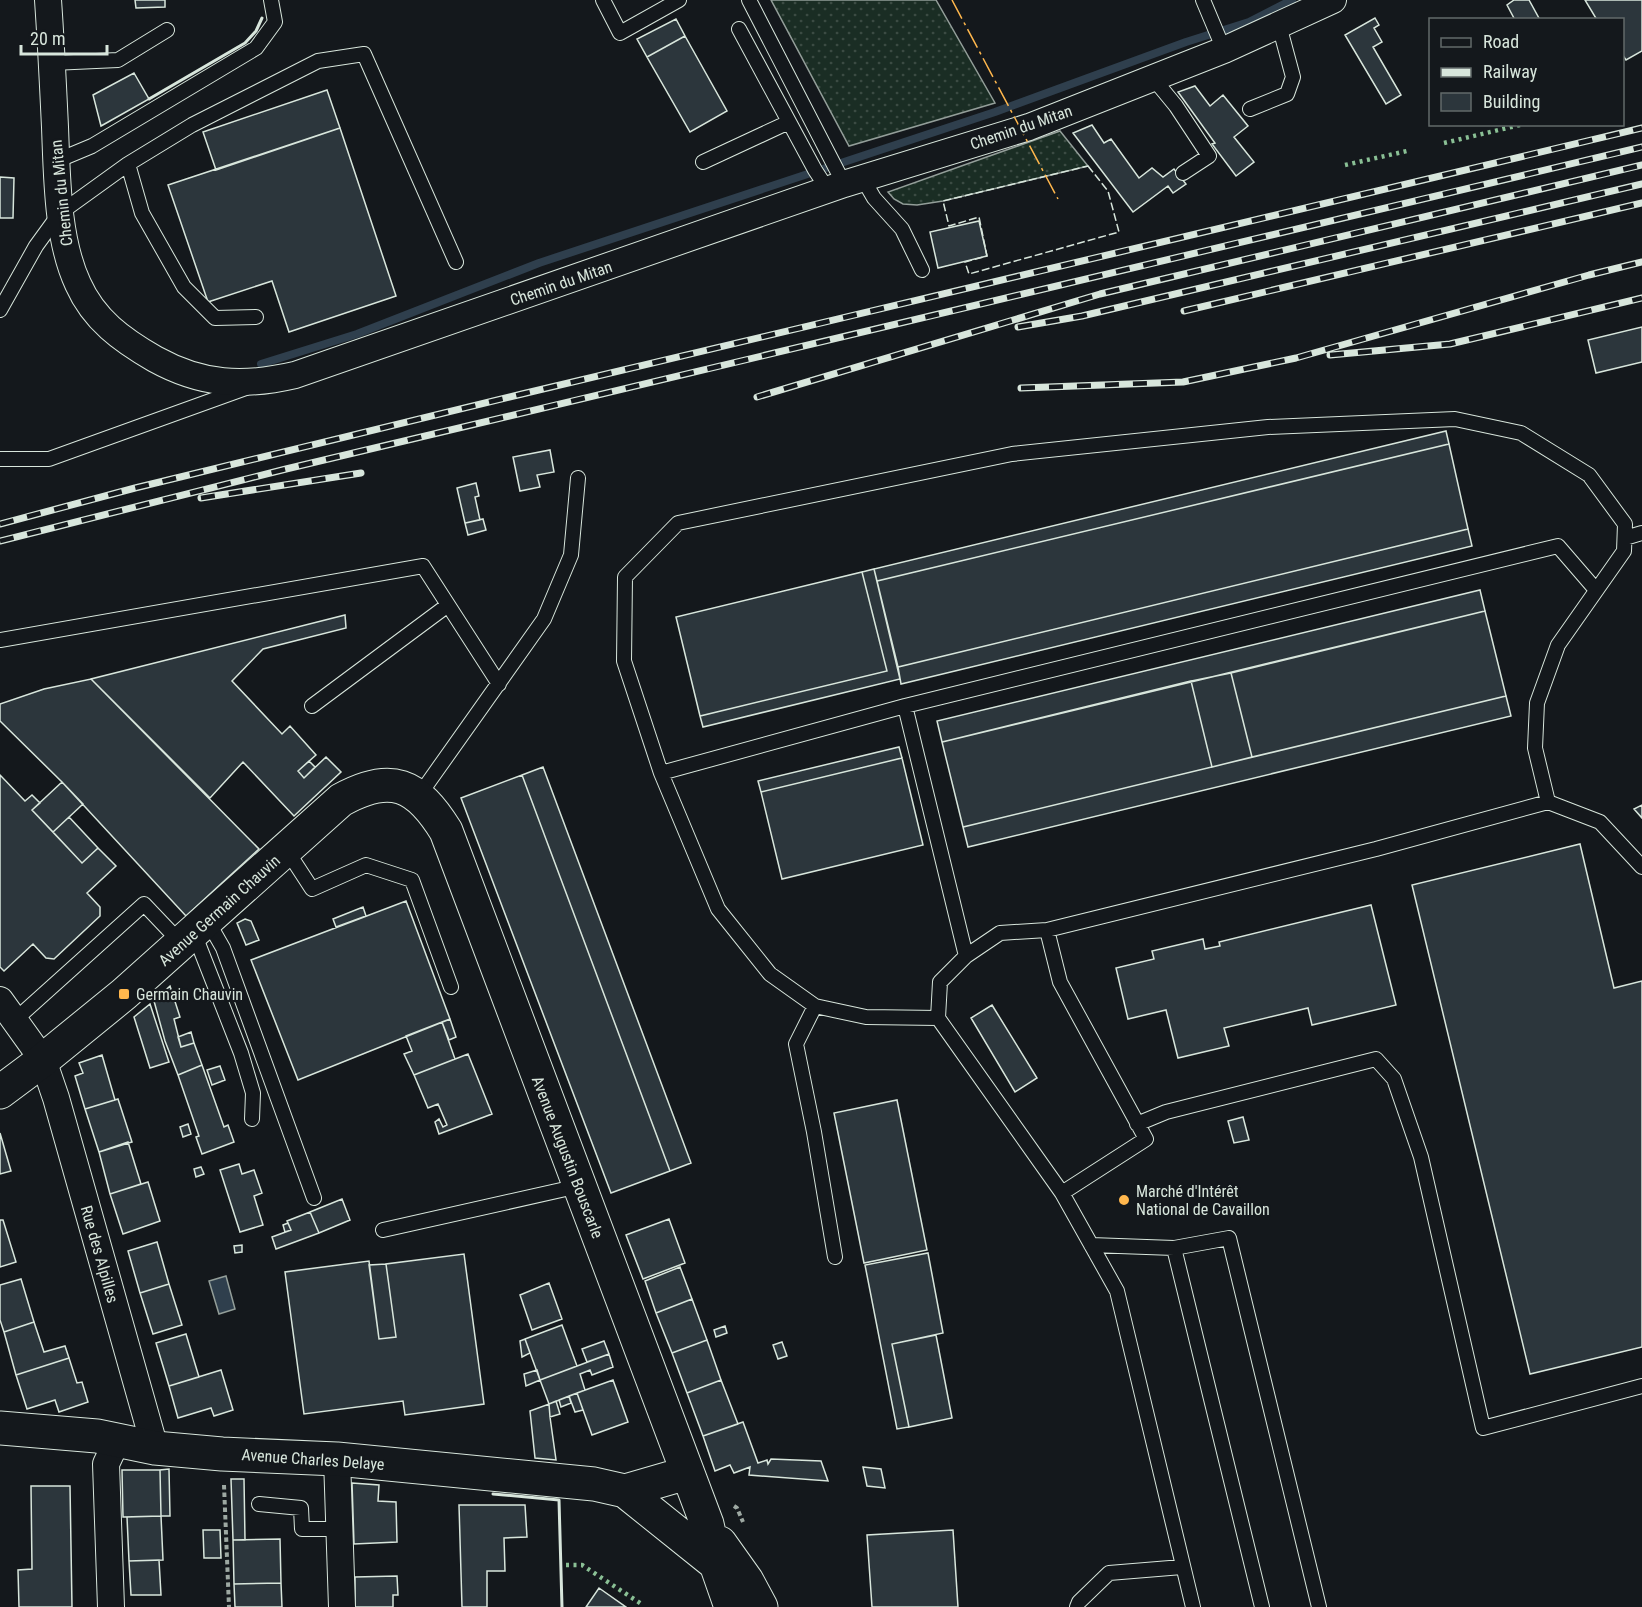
<svg xmlns="http://www.w3.org/2000/svg" width="1642" height="1607" viewBox="0 0 1642 1607" font-family="'Roboto Condensed',sans-serif">
  <style>
    .grass { fill: url(#grass-dots); stroke: #939e99; stroke-width: 1.5 }
    .water { fill: #2f3f4d; stroke: #939e99; stroke-width: 1.5 }
    .lines { fill: none; stroke-linecap: round; stroke-linejoin: round }
    .stream { stroke: #2f3f4d; stroke-width: 8 }
    .building { fill: #2c363c; stroke: #d8e6dc; stroke-width: 1.5 }
    .lane-casing { stroke: #d8e6dc; stroke-width: 16 }
    .street-casing { stroke: #d8e6dc; stroke-width: 28 }
    .secondary-casing { stroke: #d8e6dc; stroke-width: 35 }
    .path { stroke: #9da8a2; stroke-width: 4; stroke-dasharray: 4.5 3; stroke-linecap: butt }
    .lane { stroke: #14181c; stroke-width: 14 }
    .street { stroke: #14181c; stroke-width: 26 }
    .secondary { stroke: #14181c; stroke-width: 33 }
    .rail-casing { stroke: #d8e6dc; stroke-width: 7 }
    .rail { stroke: #14181c; stroke-width: 4.5; stroke-dasharray: 14; stroke-linecap: butt }
    .hedge { stroke: #8ac095; stroke-width: 4.5; stroke-dasharray: 3 4.5; stroke-linecap: butt }
    .fence { stroke: #d8e6dc; stroke-width: 1.5; stroke-dasharray: 8 3; stroke-linecap: butt }
    .wall { stroke: #d8e6dc; stroke-width: 3 }
    .power { stroke: #ffb74d; stroke-width: 1.5; stroke-dasharray: 21 4.5 3 4.5; stroke-linecap: butt }
    .poi-dot { fill: #ffb74d; stroke: #14181c; stroke-width: 2 }
    .labels { text-anchor: middle; stroke-width: 4.5; stroke-linejoin: round; paint-order: stroke }
    .street-label { font-size: 16px; fill: #d8e6dc; stroke: #14181c }
    .poi-label { font-size: 16px; fill: #d8e6dc; stroke: #14181c; text-anchor: start }
  </style>
  <defs>
    <pattern id="grass-dots" width="8" height="8" patternUnits="userSpaceOnUse" patternTransform="scale(1.5)"><rect width="8" height="8" fill="#1a2d24"/><path d="M2 2h.1M6 6h.1" fill="none" stroke="#3b4b43" stroke-width="1.8" stroke-linecap="round"/></pattern>
  </defs>
  <rect width="100%" height="100%" fill="#14181c"/>
  <path class="grass" d="M771 0H936L995 103 849 146Z
    M1060 131 1088 166 943 201 917 205 903 204 894 199 888 192Z"/>
  <path class="water" d="M226 1276 235 1309 219 1314 209 1281Z"/>
  <g class="lines">
    <path class="stream" d="M261 364 357 334 539 263 995 112 1186 42 1249 22 1292 0"/>
  </g>
  <path class="building" d="M135 0H165V7L136 8Z
    M1514 0H1529L1540 20H1515L1507 5Z
    M1585 0H1642V51L1626 60 1622 54V20H1597Z
    M1375 18 1379 25 1374 28 1382 42 1373 47 1401 95 1386 104 1345 35Z
    M676 19 685 36 647 57 637 39Z
    M685 36 727 111 690 132 647 57Z
    M134 73 149 99 101 126 93 95Z
    M1195 86 1210 106 1223 95 1248 126 1234 137 1254 162 1236 176 1212 144 1215 143 1178 92Z
    M327 90 340 128 216 170 203 132Z
    M1092 125 1104 143 1111 139 1139 178 1152 168 1163 177 1174 169 1186 184 1173 193 1168 186 1133 212 1073 133Z
    M340 128 396 296 289 332 272 281 208 302 168 185Z
    M0 177 14 178 13 218H0Z
    M979 221 987 256 938 268 930 232Z
    M1642 327V362L1596 373 1588 340Z
    M1446 431 1449 444 877 581 874 569Z
    M1449 444 1468 529 898 667 877 581Z
    M550 450 554 472 537 475 540 487 520 491 513 457Z
    M476 483 479 496 475 497 480 520 465 523 457 488Z
    M483 519 486 530 468 535 465 523Z
    M1468 529 1472 546 901 684 898 667Z
    M874 569 900 679 703 727 700 716 887 671 862 572Z
    M862 572 887 671 700 716 676 617Z
    M1480 590 1485 611 942 742 937 721Z
    M1485 611 1506 696 1252 757 1231 673Z
    M345 615 346 628 263 649 232 681 282 734 290 726 316 755 298 771 304 778 326 757 341 772 294 816 243 762 210 798 91 679Z
    M1231 673 1252 757 1212 767 1191 681Z
    M91 679 259 849 186 916 62 782 0 721V704L44 689Z
    M1191 681 1212 767 963 827 942 742Z
    M1506 696 1511 716 968 847 963 827Z
    M899 747 902 758 761 792 758 781Z
    M902 758 923 845 782 879 761 792Z
    M309 761 315 767 304 778 298 771Z
    M543 767 691 1163 670 1171 522 775Z
    M0 775 25 801 32 795 40 803 32 810 82 863 98 848 116 866 87 893 100 907V916L54 959 46 958 33 944 4 971 0 967Z
    M522 775 670 1171 611 1193 461 798Z
    M62 782 83 804 53 832 32 810Z
    M1642 805V818L1634 809Z
    M69 817 98 848 82 863 53 832Z
    M1580 844 1614 988 1642 981V1347L1530 1374 1412 885Z
    M406 901 450 1019 298 1080 251 960Z
    M1371 905 1396 1005 1312 1025 1308 1008 1224 1028 1229 1046 1178 1058 1166 1010 1128 1019 1116 968 1154 959 1152 951 1203 939 1205 949 1220 946 1219 942Z
    M363 907 366 916 336 927 333 919Z
    M245 919 251 921 259 940 246 945 237 923Z
    M170 986 180 1017 174 1019 181 1047 194 1043 202 1065 178 1075 165 1041 154 1001Z
    M150 1004 169 1062 150 1068 134 1017Z
    M992 1005 1037 1078 1015 1092 971 1018Z
    M450 1019 456 1037 449 1040 442 1022Z
    M442 1022 455 1059 414 1075 404 1054 412 1051 406 1036Z
    M191 1032 194 1043 181 1047 178 1037Z
    M468 1054 492 1114 439 1134 435 1122 439 1119 443 1127 447 1125 438 1104 428 1108 414 1075Z
    M102 1055 115 1100 85 1109 75 1076 83 1073 79 1063Z
    M202 1065 224 1127 228 1125 234 1142 202 1154 196 1137 199 1136 178 1075Z
    M220 1066 225 1080 212 1085 207 1070Z
    M118 1099 132 1142 99 1152 85 1109Z
    M897 1100 927 1250 864 1263 834 1113Z
    M1243 1117 1249 1140 1234 1143 1228 1121Z
    M188 1124 191 1134 183 1137 180 1127Z
    M0 1133 11 1171 0 1174Z
    M128 1142 141 1184 110 1194 99 1152Z
    M239 1164 242 1174 254 1170 262 1193 254 1196 263 1225 240 1232 220 1170Z
    M201 1167 204 1174 196 1177 194 1169Z
    M148 1182 160 1221 123 1234 110 1194Z
    M342 1199 350 1220 319 1233 310 1212Z
    M310 1212 319 1233 276 1249 272 1237 291 1230 287 1221Z
    M669 1219 685 1263 643 1279 626 1235Z
    M0 1220H3L16 1262 0 1267Z
    M288 1223 291 1230 285 1232 283 1225Z
    M157 1242 169 1284 140 1293 128 1251Z
    M242 1245V1252L235 1253 234 1246Z
    M928 1253 943 1333 892 1344 909 1427 897 1429 865 1265Z
    M464 1254 484 1404 405 1415 403 1401 304 1414 285 1272 369 1261 379 1339 396 1337 386 1264Z
    M386 1264 396 1337 379 1339 369 1265Z
    M680 1267 692 1299 656 1313 645 1281Z
    M21 1279 34 1322 4 1332 0 1320V1285Z
    M549 1283 562 1319 532 1330 520 1295Z
    M169 1284 182 1325 153 1334 140 1293Z
    M692 1299 707 1340 672 1353 656 1313Z
    M34 1322 44 1352 65 1346 69 1358 16 1375 4 1332Z
    M562 1325 577 1366 540 1380 525 1339Z
    M725 1326 727 1333 716 1337 714 1330Z
    M186 1334 199 1377 169 1386 156 1343Z
    M936 1335 952 1418 909 1427 892 1344Z
    M525 1339 530 1353 522 1357 520 1341Z
    M707 1340 721 1380 687 1393 672 1353Z
    M604 1341 609 1354 587 1362 582 1349Z
    M782 1342 787 1356 778 1359 773 1345Z
    M609 1354 613 1367 592 1375 590 1370 580 1374 585 1390 549 1404 540 1380Z
    M69 1358 77 1383 82 1382 88 1402 59 1412 55 1400 27 1409 16 1375Z
    M221 1370 233 1410 214 1416 211 1408 178 1418 169 1386Z
    M537 1370 540 1380 526 1386 524 1374Z
    M613 1380 628 1422 592 1435 577 1393Z
    M721 1380 738 1424 703 1436 687 1393Z
    M577 1393 583 1410 575 1412 569 1396Z
    M569 1396 571 1403 561 1407 559 1400Z
    M556 1401 560 1414 550 1417 549 1404Z
    M549 1404 550 1417 556 1460 535 1458 530 1411Z
    M743 1422 758 1463 767 1460 768 1464 771 1459 821 1461 828 1481 749 1475 750 1467 734 1473 730 1465 715 1471 703 1436Z
    M863 1467 881 1469 885 1488 867 1486Z
    M169 1469 170 1516H161L160 1470Z
    M122 1470H160L161 1516 123 1517Z
    M231 1479H244L245 1540H233Z
    M352 1483 379 1485 378 1501 396 1502 397 1542 354 1544Z
    M31 1486H70L72 1607H19L18 1570 32 1569Z
    M459 1505H525L527 1537 504 1538 505 1571H487V1607H462Z
    M161 1516 163 1560 129 1561 127 1517Z
    M203 1530H220L221 1558H204Z
    M953 1530 958 1607H872L867 1535Z
    M280 1539 281 1583 234 1584 233 1540Z
    M159 1560 161 1595H131L129 1561Z
    M397 1576 398 1595H393V1607H355V1577Z
    M281 1583 282 1607H235L234 1584Z
    M599 1588 626 1607H586Z"/>
  <g class="lines">
    <defs>
      <path id="lane" d="M603 0 620 33 679 0
        M749 0 844 184
        M1203 0 1224 50
        M739 29 815 170 828 190
        M52 63 118 60 167 30
        M1153 78 1176 106 1209 156 1183 173
        M1250 109 1287 94 1293 77 1279 25
        M56 161 92 146 256 48 275 22 271 0
        M703 162 789 122
        M128 164 142 213 184 287 215 318 256 317
        M863 179 874 198 902 229 922 270
        M0 310 36 246 60 213 128 164 192 125 318 61 364 54 456 262
        M0 459H49L246 388
        M1625 538 1642 533
        M0 640 423 566 499 684
        M312 706 448 605
        M661 773 905 706
        M418 797 544 619 571 555 578 478
        M1548 802 1600 822 1642 867
        M286 849 312 889 366 865 412 880 451 987
        M207 920 223 948 314 1198
        M1047 930 1060 982 1146 1139 1062 1193
        M194 933 241 1053 253 1093 252 1119
        M966 956 905 706 1558 546 1596 590
        M815 1006 796 1044 814 1132 835 1257
        M938 1018 866 1017 815 1006 770 974 718 909 661 773 624 661 625 577 678 523 1012 454 1268 427 1455 419 1521 433 1589 475 1625 524 1624 551 1558 645 1537 703 1535 748 1548 802 1376 849 1047 930 1000 933 966 956 940 982 938 1018 1062 1193 1117 1291 1193 1607
        M15 1020 144 904 182 944
        M1137 1124 1166 1112 1376 1059 1394 1079 1421 1157 1483 1428 1642 1386
        M383 1230 579 1186
        M1091 1245 1174 1248 1262 1607
        M1174 1248 1229 1238 1319 1607
        M259 1504 301 1508 302 1529H340
        M1077 1607 1079 1602 1109 1573 1182 1567"/>
      <path id="street" d="M48 0C51 42 53 85 55 127 57 177 57 239 78 284 94 320 122 340 155 359 202 385 243 387 295 375L844 184 1029 127 1224 50 1333 0
        M0 1000 43 1060 56 1098 155 1448
        M337 1459 342 1607
        M111 1607 106 1464 114 1447 122 1440"/>
      <path id="secondary" d="M0 1092 43 1060 124 994 341 800C391 772 417 784 446 831L707 1524 716 1564 731 1607
        M0 1428 97 1436 155 1448 222 1454 337 1459 594 1484 625 1491 716 1564
        M625 1491 687 1473
        M720 1543 747 1581 761 1607"/>
    </defs>
    <use href="#lane" class="lane-casing"/>
    <use href="#street" class="street-casing"/>
    <use href="#secondary" class="secondary-casing"/>
    <path class="path" d="M224 1485 229 1607
      M734 1506 737 1508 743 1522"/>
    <use href="#lane" class="lane"/>
    <use href="#street" class="street"/>
    <use href="#secondary" class="secondary"/>
    <defs>
      <path id="rail" d="M1184 311 1642 203
        M1018 327 1082 316 1642 184
        M1330 355 1450 344 1642 298
        M1021 388 1183 382 1296 358 1589 275 1642 262
        M757 397 1100 294 1642 165
        M201 498 361 473
        M0 524 135 488 522 394 1642 128
        M0 541 286 469 1642 147"/>
    </defs>
    <use href="#rail" class="rail-casing"/>
    <use href="#rail" class="rail"/>
    <path class="hedge" d="M1444 143 1524 124
      M1345 165 1407 151
      M566 1565H582L643 1605"/>
    <path class="fence" d="M1088 166 1108 191 1119 232 969 274 965 262 987 256 979 217 949 226 943 201Z"/>
    <path class="wall" d="M149 99 245 43 256 31 262 18
      M493 1494 559 1500 562 1607"/>
    <path class="power" d="M952 0 1058 199"/>
  </g>
  <g class="poi-dot">
    <rect x="118" y="988" width="12" height="12" rx="3"/>
    <circle cx="1124" cy="1200" r="6"/>
  </g>
  <g class="labels">
    <g class="street-label">
      <text transform="translate(1021 127) rotate(-19)" y="6">Chemin du Mitan</text>
      <text transform="translate(61 193) rotate(-96)" y="6">Chemin du Mitan</text>
      <text transform="translate(561 283) rotate(-19)" y="6">Chemin du Mitan</text>
      <text transform="translate(219 910) rotate(-42)" y="6">Avenue Germain Chauvin</text>
      <text transform="translate(568 1157) rotate(69)" y="6">Avenue Augustin Bouscarle</text>
      <text transform="translate(100 1254) rotate(74)" y="6">Rue des Alpilles</text>
      <text transform="translate(313 1459) rotate(4)" y="6">Avenue Charles Delaye</text>
    </g>
    <g class="poi-label">
      <text x="136" y="1000">Germain Chauvin</text>
      <text x="1136" y="1197">Marché d'Intérêt<tspan x="1136" dy="18">National de Cavaillon</tspan></text>
    </g>
  </g>
  <rect x="1429" y="18" width="195" height="108" fill="#14181c" stroke="#626a69" stroke-width="1.5"/>
  <rect x="1441" y="38" width="30" height="9" fill="#14181c" stroke="#626a69" stroke-width="1.5"/>
  <text x="1483" y="48" font-size="18" fill="#d8e6dc">Road</text>
  <rect x="1441" y="68" width="30" height="9" fill="#d8e6dc" stroke="#626a69" stroke-width="1.5"/>
  <text x="1483" y="78" font-size="18" fill="#d8e6dc">Railway</text>
  <rect x="1441" y="93" width="30" height="18" fill="#2c363c" stroke="#626a69" stroke-width="1.5"/>
  <text x="1483" y="108" font-size="18" fill="#d8e6dc">Building</text>
  <path d="M21 45v9h86v-9" fill="none" stroke="#d8e6dc" stroke-width="3"/>
  <text x="30" y="45" font-size="18" fill="#d8e6dc" stroke="#14181c" stroke-width="4.5" paint-order="stroke">20 m</text>
</svg>
